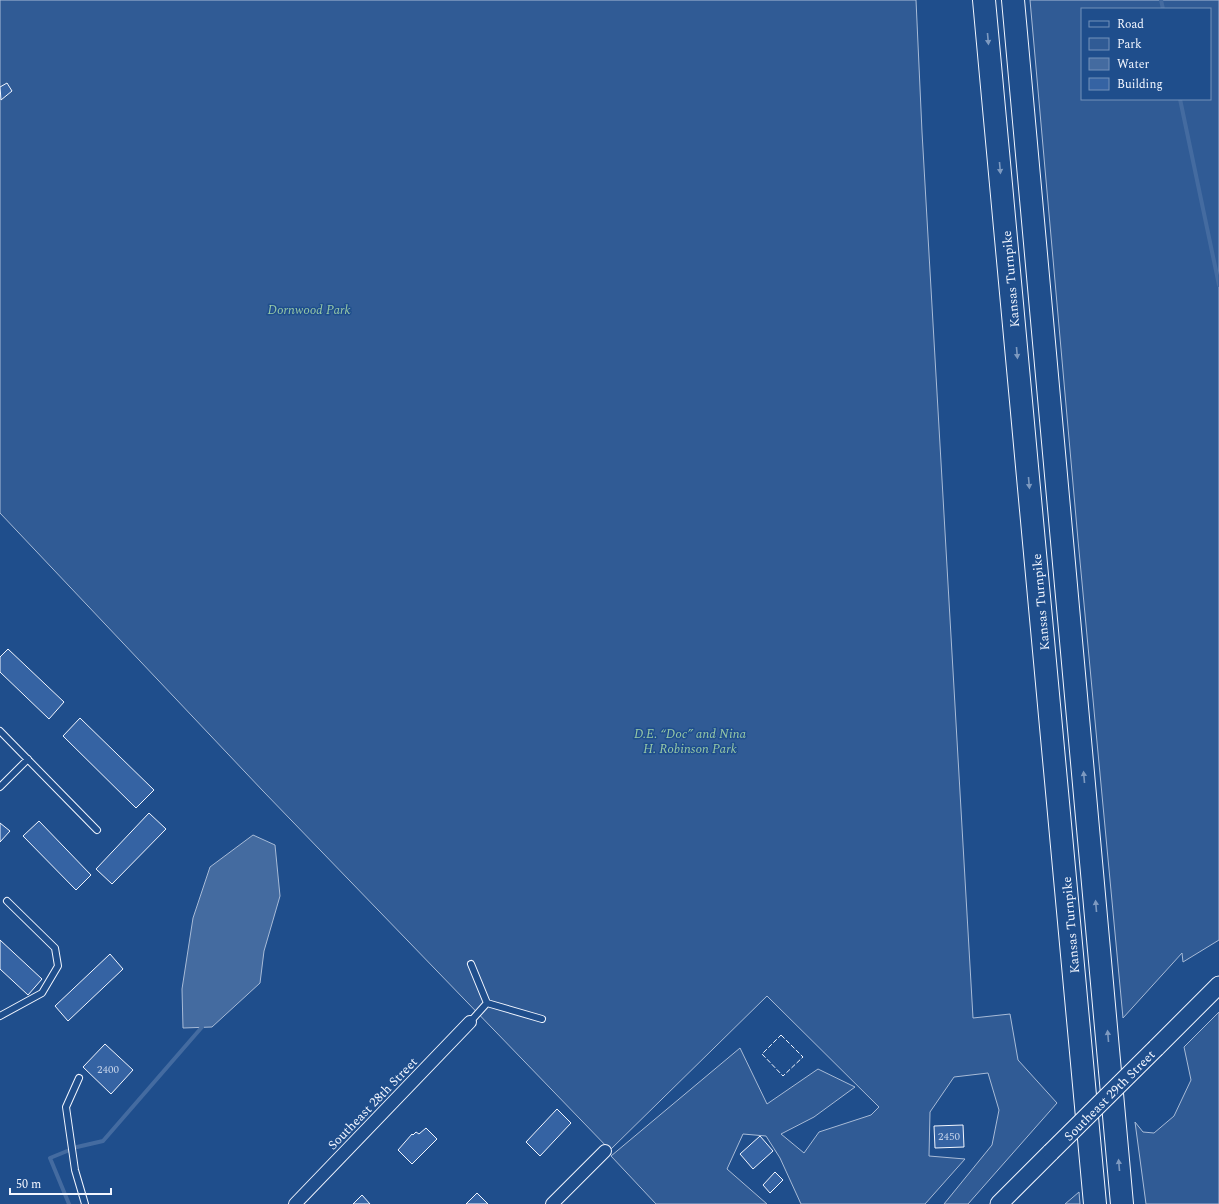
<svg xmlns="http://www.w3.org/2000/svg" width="1219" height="1204" viewBox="0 0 1219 1204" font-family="Spectral,serif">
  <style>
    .green { fill: #305b95; stroke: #a8bbd7; fill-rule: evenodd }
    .water { fill: #446ba0; stroke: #a8bbd7 }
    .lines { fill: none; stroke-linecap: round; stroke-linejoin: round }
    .stream { stroke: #446ba0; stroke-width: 4 }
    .building { fill: #3563a3; stroke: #f2f6ff }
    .lane-casing { stroke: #f2f6ff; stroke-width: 8 }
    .street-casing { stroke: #f2f6ff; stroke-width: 14 }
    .secondary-casing { stroke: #f2f6ff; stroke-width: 19 }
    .highway-casing { stroke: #f2f6ff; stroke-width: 24 }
    .lane { stroke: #1f4e8c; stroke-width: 6 }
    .street { stroke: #1f4e8c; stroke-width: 12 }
    .secondary { stroke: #1f4e8c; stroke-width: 17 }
    .highway { stroke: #1f4e8c; stroke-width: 22 }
    .secondary-bridge-casing { stroke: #f2f6ff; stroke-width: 19; stroke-linecap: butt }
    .secondary-bridge { stroke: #1f4e8c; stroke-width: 17 }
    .fence { stroke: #f2f6ff; stroke-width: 1; stroke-dasharray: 5 2; stroke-linecap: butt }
    .oneway { fill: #7e9ac0 }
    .labels { text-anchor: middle; stroke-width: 3; stroke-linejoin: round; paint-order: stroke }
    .number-label { font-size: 11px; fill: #c3d1e8 }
    .street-label { font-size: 13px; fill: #f2f6ff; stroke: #1f4e8c }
    .park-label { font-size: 13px; font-style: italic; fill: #97c8a6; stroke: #1f4e8c }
  </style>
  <rect width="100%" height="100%" fill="#1f4e8c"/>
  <path class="green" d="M0 0H916L922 132 973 1018 1010 1014 1018 1060 1057 1103 968 1204H944L992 1145 999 1110 988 1073 954 1077 930 1112 929 1156 965 1159 925 1204H801L780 1158 766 1136 743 1134 727 1169 767 1204H656L611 1156 740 1048 767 1104 818 1069 855 1087 814 1117 781 1134 804 1153 819 1132 871 1115 879 1107 767 996 610 1150 263 791 0 513Z
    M1030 0H1219V940L1183 962 1182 953 1123 1018 1078 540ZM1082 9H1210V99H1082Z
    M1219 1012V1204H1146L1135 1122 1143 1132 1154 1133 1174 1116 1191 1080 1184 1047Z
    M1079 1192 1080 1204H1065Z"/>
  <path class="water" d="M253 835 275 845 280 896 264 951 260 983 212 1027 183 1028 182 989 193 918 210 867Z"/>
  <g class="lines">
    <path class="stream" d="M1161 0 1163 9
      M1180 99 1219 285
      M69 1204 50 1158 77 1147 103 1141 202 1027"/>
  </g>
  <path class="building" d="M7 83 12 91 1 100 0 87Z
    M8 649 64 702 49 719 0 672V657Z
    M80 718 154 790 136 808 63 736Z
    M149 813 166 829 112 884 96 869Z
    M39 821 91 875 76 890 23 836Z
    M0 823 10 831 0 842Z
    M0 940 42 979 28 995 0 969Z
    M110 954 123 969 68 1021 55 1006Z
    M105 1044 133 1070 111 1094 83 1067Z
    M557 1109 571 1123 540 1156 526 1142Z
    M963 1125 964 1147 935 1148 934 1126Z
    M426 1128 437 1139 412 1164 398 1150 412 1134 413 1135 416 1132 419 1134Z
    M760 1136 773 1151 753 1169 740 1154Z
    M775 1172 783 1180 770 1193 763 1185Z
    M477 1193 488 1204H466Z
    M362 1195 370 1204H353Z"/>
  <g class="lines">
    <defs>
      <path id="lane" d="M0 731 97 830
        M0 787 28 759
        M471 964 487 1003 542 1019
        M0 1016 42 993 58 966 55 948 7 901
        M470 1022 487 1003
        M79 1078 66 1107 75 1170 85 1204"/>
      <path id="street" d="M295 1204 470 1022
        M552 1204 605 1151"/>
      <path id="secondary" d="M1156 1048 1219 985
        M999 1204 1051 1152"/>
      <path id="highway" d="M984 0 1095 1204
        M1013 0 1122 1204"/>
    </defs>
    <use href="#lane" class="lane-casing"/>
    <use href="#street" class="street-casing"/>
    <use href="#secondary" class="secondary-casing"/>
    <use href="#highway" class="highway-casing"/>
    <use href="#lane" class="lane"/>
    <use href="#street" class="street"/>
    <use href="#secondary" class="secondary"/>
    <use href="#highway" class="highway"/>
    <defs>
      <path id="secondary-bridge" d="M1051 1152 1156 1048"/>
    </defs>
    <use href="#secondary-bridge" class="secondary-bridge-casing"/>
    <use href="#secondary-bridge" class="secondary-bridge"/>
    <path class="fence" d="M781 1035 803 1057 783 1076 762 1054Z"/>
  </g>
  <defs><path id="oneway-solid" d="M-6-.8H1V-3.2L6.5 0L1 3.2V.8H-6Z"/></defs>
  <g class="oneway">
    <use href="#oneway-solid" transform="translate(988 39) rotate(85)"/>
    <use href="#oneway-solid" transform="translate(1000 168) rotate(85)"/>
    <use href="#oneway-solid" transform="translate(1017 353) rotate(85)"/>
    <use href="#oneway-solid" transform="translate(1029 483) rotate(85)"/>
    <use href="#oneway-solid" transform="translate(1084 777) rotate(-95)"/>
    <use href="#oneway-solid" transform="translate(1096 906) rotate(-95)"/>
    <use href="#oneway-solid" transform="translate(1108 1036) rotate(-95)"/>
    <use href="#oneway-solid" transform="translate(1119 1165) rotate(-95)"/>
  </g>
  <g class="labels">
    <g class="number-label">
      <text x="108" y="1073">2400</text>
      <text x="949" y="1140">2450</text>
    </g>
    <g class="street-label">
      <text transform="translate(1010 279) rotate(-95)" y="5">Kansas Turnpike</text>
      <text transform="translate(1040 602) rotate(-95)" y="5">Kansas Turnpike</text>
      <text transform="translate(1070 925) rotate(-95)" y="5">Kansas Turnpike</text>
      <text transform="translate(1109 1095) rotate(-45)" y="5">Southeast 29th Street</text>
      <text transform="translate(372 1103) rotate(-46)" y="5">Southeast 28th Street</text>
    </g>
    <g class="park-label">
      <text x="309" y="314">Dornwood Park</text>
      <text x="690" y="738">D.E. “Doc” and Nina<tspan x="690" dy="15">H. Robinson Park</tspan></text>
    </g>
  </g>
  <rect x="1081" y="8" width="130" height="92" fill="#1f4e8c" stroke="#7391ba"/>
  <rect x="1089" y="21" width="20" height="6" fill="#1f4e8c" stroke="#7391ba"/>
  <text x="1117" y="28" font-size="12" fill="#f2f6ff">Road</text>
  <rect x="1089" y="38" width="20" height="12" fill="#305b95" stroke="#7391ba"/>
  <text x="1117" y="48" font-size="12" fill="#f2f6ff">Park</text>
  <rect x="1089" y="58" width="20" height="12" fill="#446ba0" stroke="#7391ba"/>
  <text x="1117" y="68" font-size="12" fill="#f2f6ff">Water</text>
  <rect x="1089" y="78" width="20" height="12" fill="#3563a3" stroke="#7391ba"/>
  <text x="1117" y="88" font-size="12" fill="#f2f6ff">Building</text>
  <path d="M10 1188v6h101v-6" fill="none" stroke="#f2f6ff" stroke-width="2"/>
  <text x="16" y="1188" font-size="12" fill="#f2f6ff" stroke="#1f4e8c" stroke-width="3" paint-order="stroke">50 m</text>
</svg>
